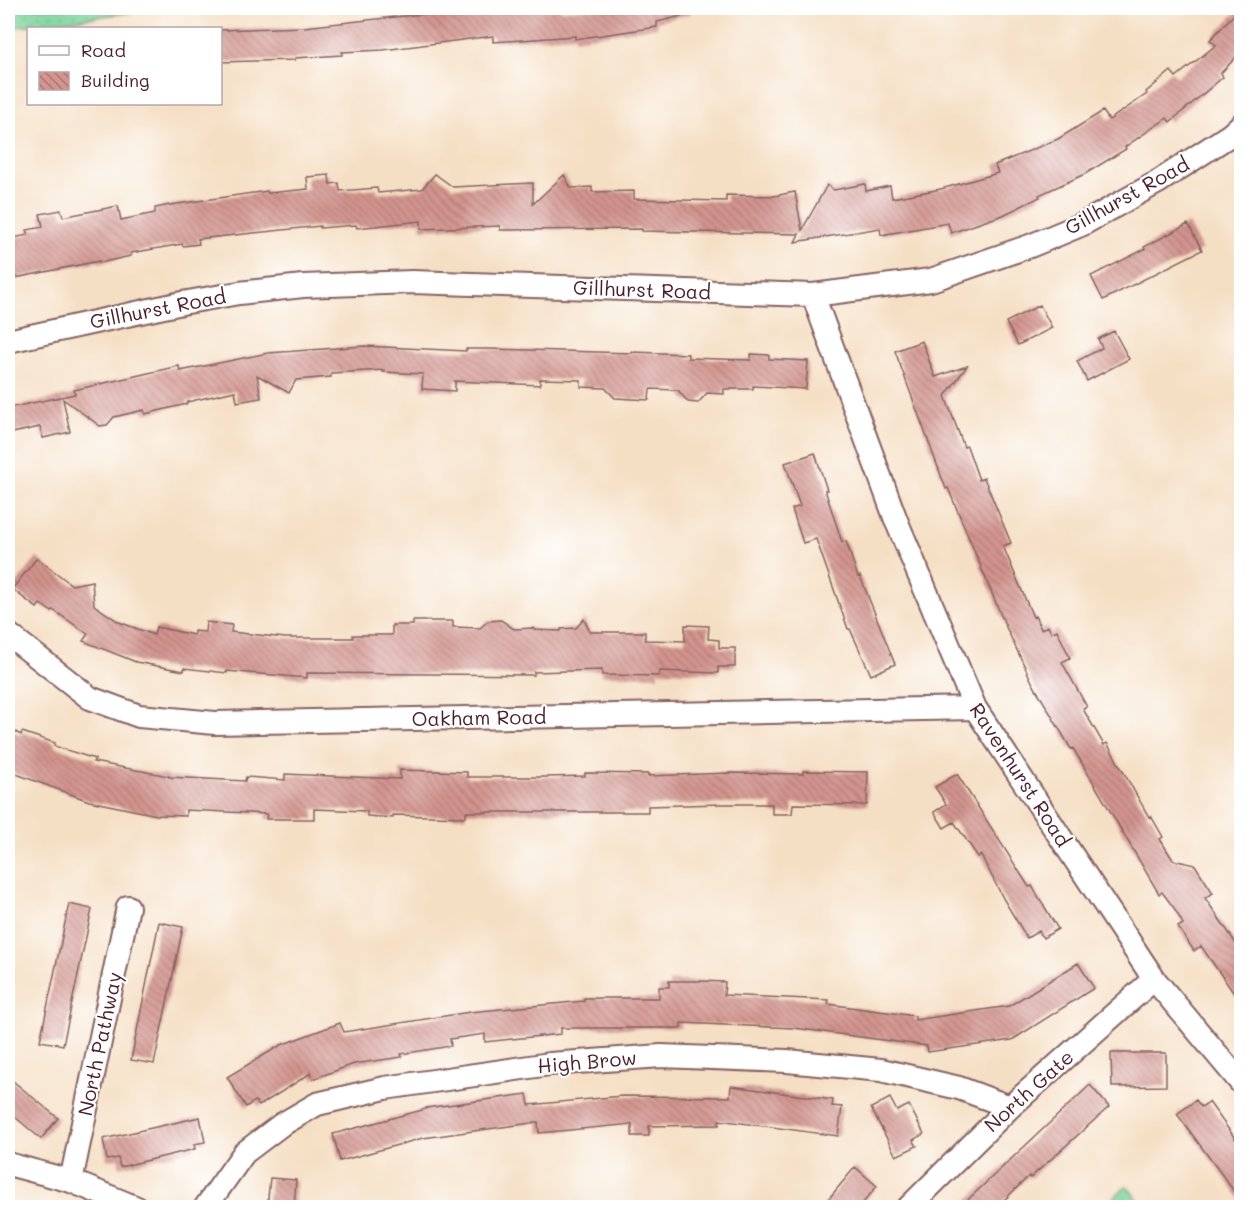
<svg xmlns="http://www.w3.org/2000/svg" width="1249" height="1215" viewBox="0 0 1249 1215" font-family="Mali,sans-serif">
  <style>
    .park { fill: url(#park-dots); stroke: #617862; stroke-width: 1.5 }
    .building { fill: url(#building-back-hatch) }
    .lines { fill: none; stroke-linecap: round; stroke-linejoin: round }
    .minor-casing { stroke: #866261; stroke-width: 26 }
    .minor { stroke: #fff; stroke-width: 22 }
    .labels { text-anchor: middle; stroke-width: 4.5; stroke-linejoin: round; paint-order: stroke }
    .street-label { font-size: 20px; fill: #4a1f2b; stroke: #fff }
  </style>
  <defs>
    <pattern id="park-dots" width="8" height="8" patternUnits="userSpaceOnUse" patternTransform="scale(1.5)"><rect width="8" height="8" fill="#78d198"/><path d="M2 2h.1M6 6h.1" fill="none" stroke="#69b383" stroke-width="1.8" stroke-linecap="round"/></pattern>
    <pattern id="building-back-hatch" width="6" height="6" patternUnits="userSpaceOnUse" patternTransform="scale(1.5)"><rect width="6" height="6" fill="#d3948e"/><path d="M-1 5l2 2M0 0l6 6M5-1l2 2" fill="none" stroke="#ad7874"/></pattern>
  </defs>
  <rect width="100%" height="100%" fill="#fff"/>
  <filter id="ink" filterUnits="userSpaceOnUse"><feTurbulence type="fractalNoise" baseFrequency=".0167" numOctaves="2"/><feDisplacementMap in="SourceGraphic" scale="12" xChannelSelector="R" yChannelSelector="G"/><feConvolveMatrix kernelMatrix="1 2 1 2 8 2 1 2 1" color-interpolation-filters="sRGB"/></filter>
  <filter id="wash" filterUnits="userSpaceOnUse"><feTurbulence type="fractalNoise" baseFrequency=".008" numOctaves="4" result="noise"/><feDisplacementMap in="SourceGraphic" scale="24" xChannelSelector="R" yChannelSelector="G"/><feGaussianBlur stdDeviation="1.35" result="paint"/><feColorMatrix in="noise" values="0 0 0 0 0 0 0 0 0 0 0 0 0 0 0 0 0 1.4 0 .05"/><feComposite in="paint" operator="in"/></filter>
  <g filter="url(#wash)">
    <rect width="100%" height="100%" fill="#f5dfc4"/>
    <path class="park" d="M8 8H168L8 28Z
      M1127 1186 1143 1207H1102Z"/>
    <g id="blocks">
      <path class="building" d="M478 8H481L482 10 522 8V10L560 8V10L587 8H689L690 14 657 22V27L575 39V36L493 42V36L383 50 342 52V55L295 58V60L220 62V30L304 27Z
        M1240 8 1242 51 1221 73 1223 77 1170 122 1167 118 1125 147 1126 149 1085 174 1039 195 1040 197 1003 215 951 233 948 223 881 235 880 228 795 242 799 234 642 231V229L500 230V226L421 229V221L357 228 356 225 320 228V226L198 239 199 244 183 246 182 244 131 253V256L99 263V261L15 278 13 266 8 268V239L28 235 27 230 43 227 40 214 61 210 63 217 118 206 121 220 155 213V208L170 205 267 191 268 193 308 189 307 177 329 175 330 184 339 183 340 191 377 188 378 193 422 189 435 174 453 187 533 183V204L564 175 571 188 592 187V192L634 191V199L726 201V195L774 196 795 192 802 230 827 185 834 190 865 184 866 191 890 186 892 198 941 189 998 173 995 165 1058 139 1103 111 1109 120 1147 94 1146 92 1171 71 1176 77 1216 45 1210 40Z
        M1188 224 1202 250 1103 300 1091 276 1145 249 1144 247Z
        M1040 305 1052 328 1018 345 1006 322Z
        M1114 331 1129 359 1087 381 1077 361 1102 348 1098 339Z
        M922 341 935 377 967 366 945 396 964 447 967 446 979 480 984 478 1011 543 1003 546 1033 617 1035 616 1041 629 1048 626 1051 633 1057 630 1070 658 1062 662 1087 707 1083 709 1104 745 1107 743 1149 817 1151 816 1163 837 1160 839 1173 860 1195 865 1213 893 1205 898 1242 952V1005L1201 946 1194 951 1178 927 1183 924 1174 908 1162 892 1159 894 1073 748 1071 749 1033 684 1006 627 948 488 946 489 895 351Z
        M364 346 466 351V349H490L632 353V352L688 354V358L751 360V354L769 355V359L808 361 806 389 753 386V389H724V394L707 393 698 403 688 402 678 390 650 389 649 400 615 398 605 388 581 387V380L540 379V385L455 381V391L422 389 423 374 383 372 384 370 331 373V377L296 380 289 393 257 375 261 398 237 402 235 391 187 402V404L145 414 144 410 114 417 107 425 100 426 63 399 70 432 43 438 40 427 8 434V408L75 394 74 390 179 366 180 371 268 353Z
        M815 453 827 490H825L842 542 846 541 858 577 860 576 895 664 871 675 850 629H848L816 539 803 543 792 509 800 506 785 463Z
        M37 558 72 585 92 581 94 605 119 622 154 635 156 627 194 635V631L205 632 206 622 232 625 231 632 285 638H353V635H392V625H413V621H453V627L480 628 488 621 501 620 514 629 533 628 535 630 561 631V629L576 628 584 619 590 632H645V640L685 641V625L709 626 708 639 719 640V648H735V667H718V673L659 671V676L602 675V670L534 672V675L307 673V678L227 671V673L184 668V671L136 662 83 641 88 634 53 610 52 612 40 604 37 608 12 589Z
        M8 728 21 735 22 732 55 743 54 746 95 759 93 762 169 776V777L245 781 246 777 285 780V774L400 779V770L467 772V777H546L585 776V773L649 774 648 776 729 773 803 774V771L868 772 867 805 793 804 792 814H772V804H721L648 806V812H466V817L393 815V818L367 816V811L314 809V819H266L267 814 186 810V816L157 815 89 801 8 771Z
        M957 774 1029 887 1032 886 1058 929 1043 938 1039 931 1027 938 1004 900 981 855 978 857 954 822 944 828 934 812 946 804 935 787Z
        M69 904 92 909 63 1045 40 1041Z
        M159 922 183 927 154 1064 131 1060Z
        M1078 963 1094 988 1012 1040 928 1052 927 1046 794 1028 681 1023V1028H561V1034L512 1039 485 1042V1034L450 1039 451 1046 401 1054 402 1057 354 1064 313 1079 311 1073 259 1106 255 1101 246 1107 227 1077 281 1045 340 1023 344 1032 470 1012 584 1001V998H659V987H669V981H700L725 982 724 995 829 1000 828 1004 915 1016V1020L1009 1006Z
        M1111 1053H1166V1086L1112 1087Z
        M8 1077 58 1118 41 1139 8 1111Z
        M1090 1085 1109 1107 1030 1178 1029 1176 996 1208H959Z
        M731 1086 833 1100 832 1106 842 1107 838 1136 719 1120V1125L649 1126V1136H632V1124L539 1133 538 1122 423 1138 340 1161 333 1134 426 1109V1108L527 1094 529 1105 622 1096 730 1097Z
        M890 1098 897 1111 909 1105 924 1134 913 1140 917 1146 896 1156 871 1108Z
        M1196 1100 1201 1107 1209 1102 1242 1148V1202L1177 1114Z
        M200 1117 205 1142 194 1144 195 1149 120 1167 118 1158 107 1160 103 1139Z
        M855 1167 877 1186 859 1208H821Z
        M270 1178 296 1180 294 1208H267Z"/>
    </g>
  </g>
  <g filter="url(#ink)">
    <use href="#blocks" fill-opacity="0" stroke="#866261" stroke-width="1.5"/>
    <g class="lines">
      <defs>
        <path id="minor" d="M813 295 896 520 975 708 1154 979 1242 1084
          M8 341 182 303 239 293 303 286 412 282 813 295 931 280 1030 246 1083 224 1158 182 1230 135 1242 124
          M8 634 90 698 139 716 215 723 975 708
          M8 1164 71 1181 137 1208
          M71 1181 128 907
          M205 1208 244 1153 281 1125 317 1104 385 1088 550 1064 661 1056 787 1061 881 1070 959 1088 1010 1107
          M908 1208 1010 1107 1154 979"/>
      </defs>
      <use href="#minor" class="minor-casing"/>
      <use href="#minor" class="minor"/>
    </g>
  </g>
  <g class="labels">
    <g class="street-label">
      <text transform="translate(1127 196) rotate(-29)" y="7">Gillhurst Road</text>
      <text transform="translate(642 290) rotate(2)" y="7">Gillhurst Road</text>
      <text transform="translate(158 309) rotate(-11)" y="7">Gillhurst Road</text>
      <text transform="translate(479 718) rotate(-1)" y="7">Oakham Road</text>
      <text transform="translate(1020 775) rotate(57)" y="7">Ravenhurst Road</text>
      <text transform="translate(100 1044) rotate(-78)" y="7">North Pathway</text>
      <text transform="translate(587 1062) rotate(-5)" y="7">High Brow</text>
      <text transform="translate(1029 1091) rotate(-42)" y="7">North Gate</text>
    </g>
  </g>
  <rect width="1249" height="1215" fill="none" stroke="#fff" stroke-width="30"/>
  <rect x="27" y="27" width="195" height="78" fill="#ffffff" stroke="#b7a5aa" stroke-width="1.5"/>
  <rect x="39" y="46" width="30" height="9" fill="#ffffff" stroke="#b7a5aa" stroke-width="1.5"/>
  <text x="81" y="57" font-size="18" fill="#4a1f2b">Road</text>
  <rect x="39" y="72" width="30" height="18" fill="url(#building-back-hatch)" stroke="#b7a5aa" stroke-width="1.5"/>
  <text x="81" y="87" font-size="18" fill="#4a1f2b">Building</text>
</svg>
